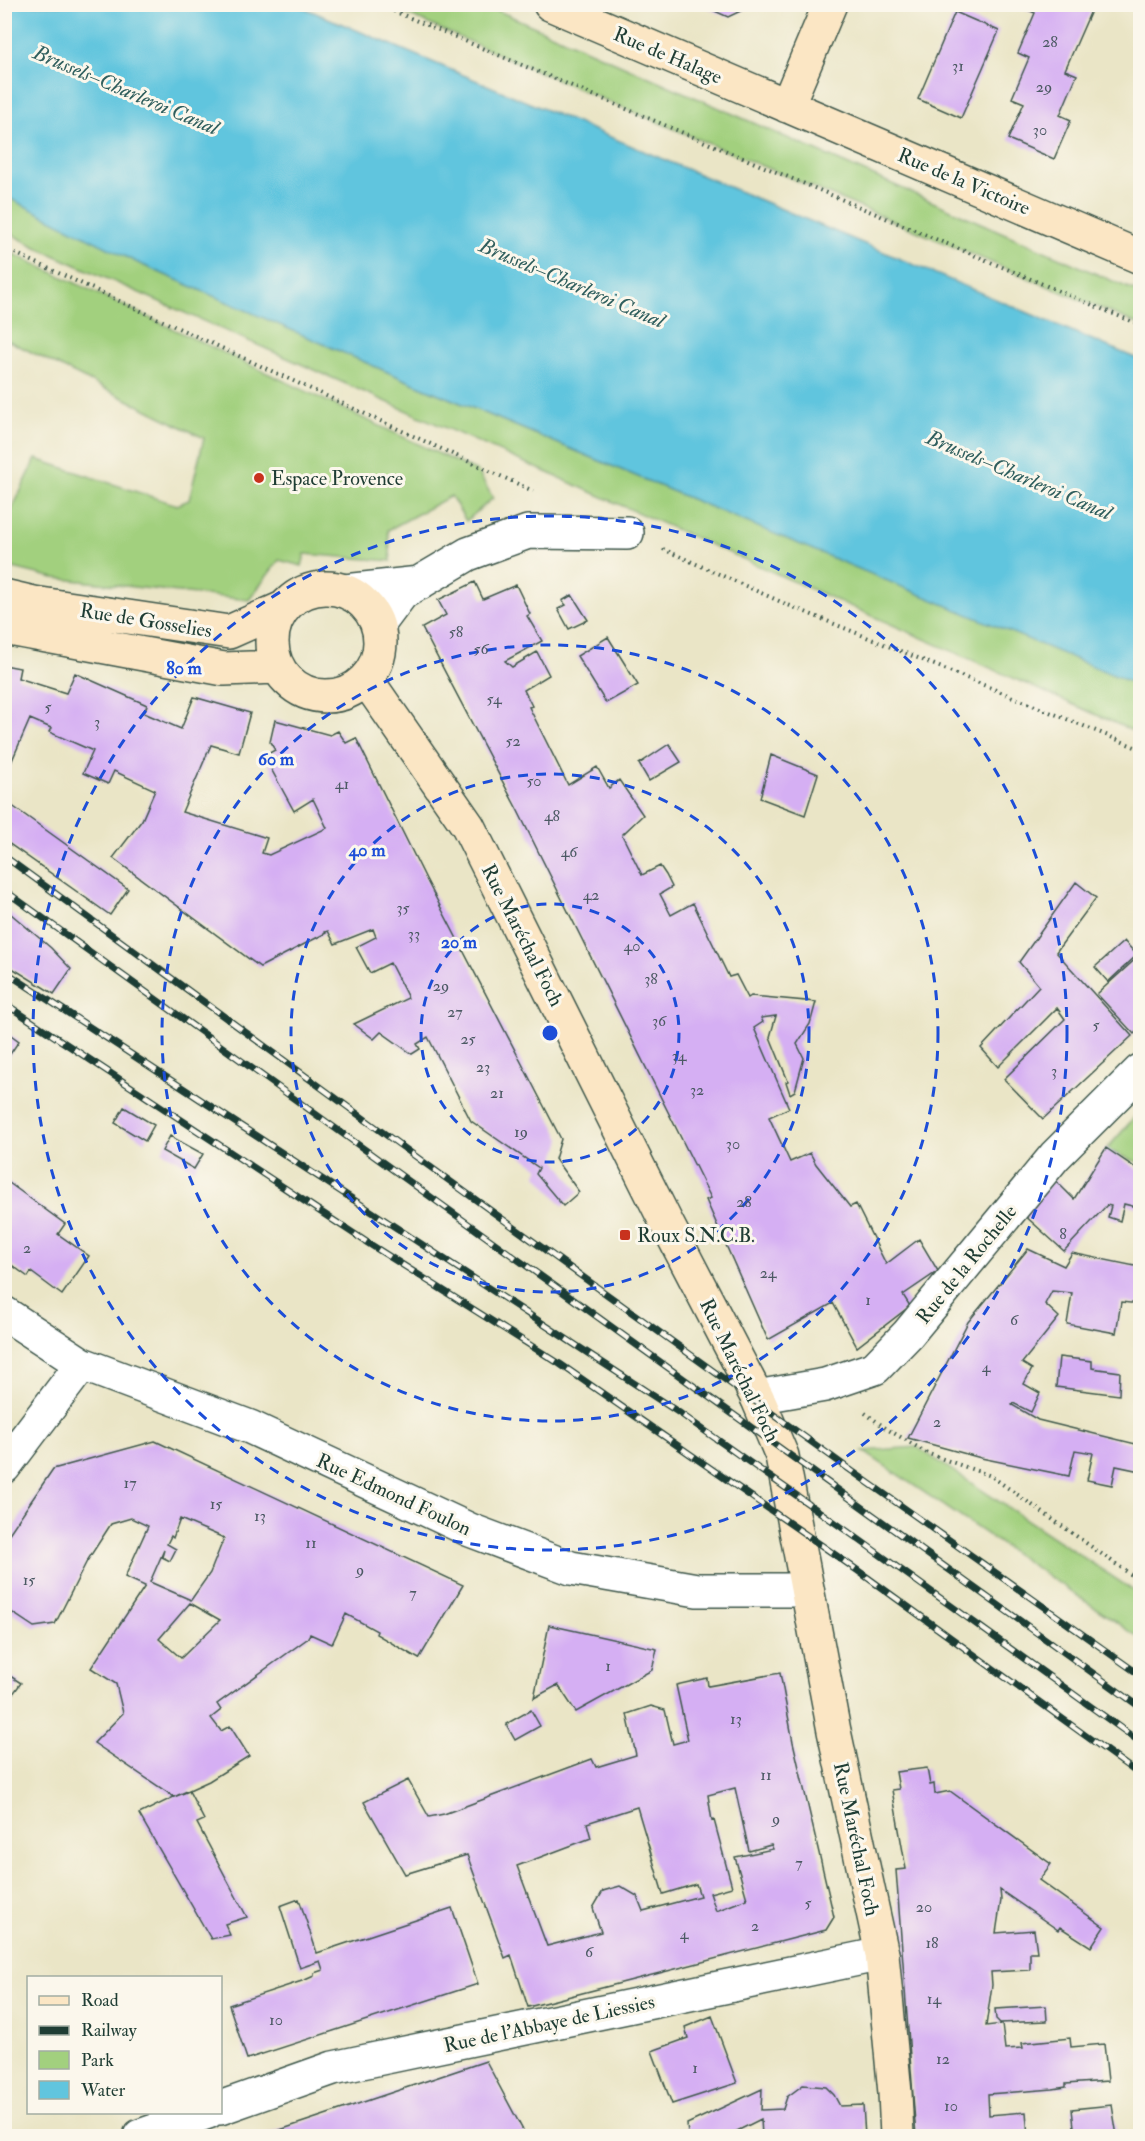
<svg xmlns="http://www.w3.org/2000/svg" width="1145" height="2141" viewBox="0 0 1145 2141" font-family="'IM FELL Double Pica',serif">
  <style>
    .green { fill: #a2d07e; stroke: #608659; stroke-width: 1.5 }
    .water { fill: #61c5de; stroke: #408189; stroke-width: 1.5 }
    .building { fill: #d5aff3; fill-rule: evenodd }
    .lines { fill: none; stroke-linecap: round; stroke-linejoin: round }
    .street-casing { stroke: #3d564a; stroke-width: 36 }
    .secondary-casing { stroke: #3d564a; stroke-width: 36 }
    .path { stroke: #3d564a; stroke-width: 4; stroke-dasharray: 1.5 4.5; stroke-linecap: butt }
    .street { stroke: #fff; stroke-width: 33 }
    .secondary { stroke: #fbe6c4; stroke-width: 33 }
    .rail-casing { stroke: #1f3d34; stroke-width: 7 }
    .rail { stroke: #fbf7ec; stroke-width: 4.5; stroke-dasharray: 14; stroke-linecap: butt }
    .ring { fill: none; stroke: #1d4ed8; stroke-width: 3; stroke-dasharray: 10 8 }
    .poi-dot { fill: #c8321e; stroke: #fbf7ec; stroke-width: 2 }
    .labels { text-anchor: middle; stroke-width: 6; stroke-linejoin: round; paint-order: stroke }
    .number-label { font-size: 16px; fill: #4c5a64 }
    .street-label { font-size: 20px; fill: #1f3d34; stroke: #fbf7ec }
    .poi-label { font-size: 20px; fill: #1f3d34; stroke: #fbf7ec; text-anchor: start }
    .water-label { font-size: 21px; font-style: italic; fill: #305f5e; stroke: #fbf7ec }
    .centre { fill: #1d4ed8; stroke: #fbf7ec; stroke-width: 3 }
    .ring-label { font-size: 18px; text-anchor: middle; font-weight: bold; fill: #1d4ed8; stroke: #fbf7ec; stroke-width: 6; stroke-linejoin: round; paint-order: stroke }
  </style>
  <rect width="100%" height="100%" fill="#fbf7ec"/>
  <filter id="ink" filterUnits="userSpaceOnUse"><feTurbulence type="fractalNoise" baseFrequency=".0167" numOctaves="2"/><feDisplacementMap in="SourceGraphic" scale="12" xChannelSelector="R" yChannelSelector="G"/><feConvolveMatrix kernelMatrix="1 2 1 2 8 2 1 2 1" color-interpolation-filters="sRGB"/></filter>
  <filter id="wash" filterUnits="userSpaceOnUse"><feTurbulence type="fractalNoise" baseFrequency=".008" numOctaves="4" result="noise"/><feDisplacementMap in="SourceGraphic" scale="24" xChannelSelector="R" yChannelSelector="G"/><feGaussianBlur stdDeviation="1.35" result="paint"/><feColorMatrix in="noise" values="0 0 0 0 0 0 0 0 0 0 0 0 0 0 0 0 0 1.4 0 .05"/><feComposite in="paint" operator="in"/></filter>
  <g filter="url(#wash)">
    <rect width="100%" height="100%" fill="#eae5c6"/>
    <path class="green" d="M385 5H485L1140 293V325L586 92Z
      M4 191 138 263 415 384 1140 686V734L40 249 5 231Z
      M5 250 478 472 493 498 466 521 451 496 388 530 391 561 305 554 302 566 279 560 249 600 54 578 5 566V524L36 459 177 505 189 500 204 438 5 339Z
      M1140 1111V1163L1106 1150Z
      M917 1447 1140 1595V1638L863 1451Z"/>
    <path class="water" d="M4 5H297L1140 360V686L415 384 138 263 5 196Z"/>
    <g id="blocks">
      <path class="building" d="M699 4H747L745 9 728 17Z
        M1015 4H1094L1065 70 1077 75 1060 115 1071 120 1054 159 1008 139 1024 103 1012 98 1029 58 1018 53 1035 13Z
        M955 12 999 31 961 118 918 99Z
        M475 582 483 599 516 585 530 614 527 616 542 641 505 661 512 667 537 652 549 675 524 690 532 706 529 707 568 785 597 767 609 788 619 780 643 815 622 835 642 875 660 866 666 875 672 887 660 894 671 915 693 903 729 977 736 975 748 998 751 996 816 1002 810 1024 797 1044 804 1058 795 1091 790 1094 786 1082 788 1081 770 1037 776 1016 761 1018 763 1022 754 1028 789 1108 769 1117 790 1162 810 1153 816 1164 850 1207 856 1204 886 1264 919 1239 938 1271 903 1295 910 1306 857 1347 833 1303 768 1340 706 1200 711 1198 518 811 422 628 446 615 438 600Z
        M572 595 588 620 569 629 558 609 566 605 562 601Z
        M608 637 638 685 606 703 577 656Z
        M4 665 20 668 18 678 66 693 75 673 147 705 144 713 181 729 194 697 250 713 239 753 211 745 182 812 267 838 262 853 269 855 327 828 313 799 294 811 264 756 275 750 270 742 275 720 330 735 338 731 346 743 356 738 426 879 561 1139 555 1159 579 1192 563 1206 536 1174 539 1168 471 1121 428 1037 417 1044 420 1049 412 1054 381 1032 374 1039 354 1024 408 998 390 963 370 973 356 947 376 937 373 929 335 944 328 931 325 932 326 933 260 967 113 858 142 820 155 790 114 771 108 784 83 773 93 751 49 732 51 728 30 719 4 779Z
        M669 744 681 762 649 781 639 764Z
        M771 755 818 774 805 815 760 798Z
        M4 800 128 889 110 915 4 840Z
        M1076 882 1096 898 1056 952 1132 1036 1043 1119 1004 1079 1065 1019 1057 1008 998 1067 981 1048 1039 986 1019 962Z
        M4 908 51 948 71 969 54 994 4 963Z
        M1124 941 1137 955 1108 982 1095 967Z
        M1140 955V1028L1134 1034 1097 994Z
        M4 1030 19 1041 4 1063Z
        M124 1107 154 1125 145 1141 115 1123Z
        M170 1136 203 1154 194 1169 162 1151Z
        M1106 1148 1140 1171V1208L1124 1204 1120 1221 1108 1217 1111 1206 1107 1205 1064 1251 1023 1214 1054 1179 1074 1199Z
        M5 1180 65 1224 58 1234 89 1256 62 1295 31 1272 28 1277 5 1260Z
        M1028 1249 1064 1266 1072 1253 1140 1267V1304L1121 1302 1116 1333 1067 1324 1072 1293 1052 1291 1045 1304 1059 1317 1022 1363 1032 1369 1024 1384 1040 1393 1031 1412 1013 1403 1012 1405 1038 1420 1140 1445V1471L1116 1466 1112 1485 1087 1480 1093 1453 1075 1450 1069 1476 981 1458 908 1438 968 1322Z
        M1059 1357 1092 1361V1368L1120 1372 1119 1395 1056 1387Z
        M155 1441 463 1585 419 1659 376 1634 377 1631 346 1614 332 1644 310 1634 307 1639 217 1704 221 1710 211 1718 221 1731 230 1726 249 1756 209 1781 174 1797 189 1791 204 1820 197 1823 247 1917 225 1924 230 1935 211 1939 139 1814 174 1797 94 1743 123 1713 116 1684 91 1668 145 1586 125 1577 148 1526 131 1518 111 1524 87 1561 55 1624 34 1627 4 1607V1541L53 1469ZM180 1519 224 1538 210 1573 191 1600 150 1582 164 1550 162 1557 170 1561 176 1549 167 1544 171 1536 173 1538ZM190 1603 220 1620 181 1658 159 1639Z
        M549 1625 657 1649 652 1670 576 1712 558 1685 534 1698Z
        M4 1672 21 1683 4 1706Z
        M780 1673 793 1742 834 1917 826 1930 528 2007 511 1955 505 1958 467 1855 405 1874 364 1802 408 1780 429 1817 444 1814 592 1759 596 1767 636 1755 627 1714 651 1706 665 1710 673 1744 688 1740 676 1685 707 1678 708 1686ZM735 1788 749 1851 771 1845 773 1849 735 1857 747 1899 716 1911 710 1893 732 1887 714 1820 712 1821 708 1795ZM637 1807 663 1894 696 1884 700 1896 643 1911 637 1896 620 1886 603 1891 593 1908 601 1932 547 1946 517 1866 591 1838 587 1823Z
        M531 1710 540 1726 515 1740 506 1724Z
        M927 1768 930 1785 934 1784 935 1794 950 1791 1051 1864 1039 1880 1104 1927 1091 1947 1060 1927 1058 1930 1000 1890 1001 1900 996 1933 1034 1930 1037 1952H1030V1970L991 1972 992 1985 986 2026 1002 2024 1005 2049 1023 2048 1022 2043 1070 2038 1071 2047 1104 2044 1108 2081 1066 2084V2087L1053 2089 988 2094 989 2115 1026 2112 1028 2136H916L896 1870 906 1869 892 1790 899 1789 896 1772Z
        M299 1899 317 1953 452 1908 478 1984 247 2059 229 2005 305 1980 314 1976V1973L323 1970 320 1961 300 1968 280 1906Z
        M1046 2006 1047 2021 1000 2023 996 2019 995 2009Z
        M712 2016 737 2083 672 2104 652 2051 688 2038 685 2027Z
        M486 2061 526 2136H262Z
        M803 2085 826 2087 834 2095 840 2106 863 2105 865 2136H762L761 2119 727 2136H688L687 2124 762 2089 761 2110 783 2109 787 2097Z
        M1112 2105 1117 2136H1075L1072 2109Z
        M639 2131 643 2136H629Z"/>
    </g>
  </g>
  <g filter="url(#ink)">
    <use href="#blocks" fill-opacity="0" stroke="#3d564a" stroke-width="1.5"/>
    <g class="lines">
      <defs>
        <path id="street" d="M345 591 420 583
          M378 625 402 593 468 554 528 532 627 533
          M4 1313 82 1364 250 1427 470 1530 571 1568 697 1590H807
          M757 1397 825 1385 875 1368 908 1334 1055 1156 1140 1071
          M4 1467 82 1364
          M220 2108 333 2068 882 1954
          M140 2136 208 2112"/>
        <path id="secondary" d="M550 4 1140 257
          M787 106 830 4
          M272 642a54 54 0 1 1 108 0a54 54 0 1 1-108 0Z
          M4 596 34 603 229 632 283 608
          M4 628 224 669 277 667
          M366 679 468 826 665 1220 757 1397 782 1456 834 1731 882 1954 895 2093 897 2136"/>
      </defs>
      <use href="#street" class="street-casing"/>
      <use href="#secondary" class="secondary-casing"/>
      <path class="path" d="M377 4 1140 325
        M4 248 533 491
        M663 549 788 605 1140 749
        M865 1413 887 1429 929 1454 991 1476 1140 1581"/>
      <use href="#street" class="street"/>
      <use href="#secondary" class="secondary"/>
      <defs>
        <path id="rail" d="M4 856 422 1161 849 1469 1140 1675
          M4 890 1140 1707
          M4 971 681 1414 854 1536 1140 1742
          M4 1003 368 1243 560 1364 857 1570 1140 1775"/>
      </defs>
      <use href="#rail" class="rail-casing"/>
      <use href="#rail" class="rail"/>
    </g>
  </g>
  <g class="ring">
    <circle cx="550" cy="1033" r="129"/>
    <circle cx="550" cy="1033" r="259"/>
    <circle cx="550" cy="1033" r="388"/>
    <circle cx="550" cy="1033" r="517"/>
  </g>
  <g class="poi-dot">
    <circle cx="259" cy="478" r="6"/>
    <rect x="619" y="1229" width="12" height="12" rx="3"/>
  </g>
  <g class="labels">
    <g class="number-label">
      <text x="1050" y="47">28</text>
      <text x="958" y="71">31</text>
      <text x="1044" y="92">29</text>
      <text x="1040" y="135">30</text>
      <text x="456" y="637">58</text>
      <text x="481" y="654">56</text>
      <text x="494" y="704">54</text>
      <text x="48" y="712">5</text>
      <text x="97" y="727">3</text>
      <text x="513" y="746">52</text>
      <text x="534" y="786">50</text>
      <text x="342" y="789">41</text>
      <text x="552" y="821">48</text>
      <text x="569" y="857">46</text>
      <text x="591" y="900">42</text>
      <text x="403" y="913">35</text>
      <text x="414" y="939">33</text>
      <text x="632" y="951">40</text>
      <text x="651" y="984">38</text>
      <text x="441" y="991">29</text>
      <text x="455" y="1017">27</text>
      <text x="659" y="1026">36</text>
      <text x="1096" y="1030">5</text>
      <text x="468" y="1044">25</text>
      <text x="679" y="1061">34</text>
      <text x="483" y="1072">23</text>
      <text x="1054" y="1076">3</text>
      <text x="697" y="1095">32</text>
      <text x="497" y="1098">21</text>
      <text x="521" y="1137">19</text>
      <text x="733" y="1149">30</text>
      <text x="744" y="1207">28</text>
      <text x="1063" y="1239">8</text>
      <text x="27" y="1253">2</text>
      <text x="768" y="1278">24</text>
      <text x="868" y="1305">1</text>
      <text x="1014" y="1325">6</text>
      <text x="986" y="1372">4</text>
      <text x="937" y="1427">2</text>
      <text x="130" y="1488">17</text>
      <text x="216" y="1509">15</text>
      <text x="260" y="1521">13</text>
      <text x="311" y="1548">11</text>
      <text x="360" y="1575">9</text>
      <text x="29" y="1585">15</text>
      <text x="413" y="1598">7</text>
      <text x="608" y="1671">1</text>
      <text x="736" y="1724">13</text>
      <text x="766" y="1780">11</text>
      <text x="776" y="1824">9</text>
      <text x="799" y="1868">7</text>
      <text x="808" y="1908">5</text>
      <text x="924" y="1912">20</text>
      <text x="755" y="1931">2</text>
      <text x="684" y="1939">4</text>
      <text x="932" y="1948">18</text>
      <text x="589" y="1957">6</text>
      <text x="934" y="2004">14</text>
      <text x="276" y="2025">10</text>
      <text x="943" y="2064">12</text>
      <text x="695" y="2073">1</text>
      <text x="951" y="2111">10</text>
    </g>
    <g class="street-label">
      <text transform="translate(668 55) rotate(23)" y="7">Rue de Halage</text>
      <text transform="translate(964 181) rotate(23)" y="7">Rue de la Victoire</text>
      <text transform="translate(146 620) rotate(9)" y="7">Rue de Gosselies</text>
      <text transform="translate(523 935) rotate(63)" y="7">Rue Maréchal Foch</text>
      <text transform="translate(966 1264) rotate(-51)" y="7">Rue de la Rochelle</text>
      <text transform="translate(740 1370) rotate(64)" y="7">Rue Maréchal Foch</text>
      <text transform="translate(394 1494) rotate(25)" y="7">Rue Edmond Foulon</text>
      <text transform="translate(857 1839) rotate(78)" y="7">Rue Maréchal Foch</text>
      <text transform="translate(549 2023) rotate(-12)" y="7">Rue de l'Abbaye de Liessies</text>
    </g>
    <g class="poi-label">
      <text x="271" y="485">Espace Provence</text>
      <text x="637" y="1242">Roux S.N.C.B.</text>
    </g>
    <g class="water-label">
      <text transform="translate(126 90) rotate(23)" y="7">Brussels–Charleroi Canal</text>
      <text transform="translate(572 283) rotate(23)" y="7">Brussels–Charleroi Canal</text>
      <text transform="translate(1019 475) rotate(23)" y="7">Brussels–Charleroi Canal</text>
    </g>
  </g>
  <circle cx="550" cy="1033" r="9" class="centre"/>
  <g class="ring-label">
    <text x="184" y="674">80 m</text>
    <text x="276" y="765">60 m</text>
    <text x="367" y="856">40 m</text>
    <text x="459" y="948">20 m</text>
  </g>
  <rect width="1145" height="2141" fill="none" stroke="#fbf7ec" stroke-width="24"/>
  <rect x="27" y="1976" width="195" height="138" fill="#fbf7ec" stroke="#a3ada2" stroke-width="1.5"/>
  <rect x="39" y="1996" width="30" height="9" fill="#fbe6c4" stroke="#a3ada2" stroke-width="1.5"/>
  <text x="81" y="2006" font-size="18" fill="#1f3d34">Road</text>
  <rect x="39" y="2026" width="30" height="9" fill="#1f3d34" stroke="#a3ada2" stroke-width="1.5"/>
  <text x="81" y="2036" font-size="18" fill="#1f3d34">Railway</text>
  <rect x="39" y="2051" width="30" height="18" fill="#a2d07e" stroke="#a3ada2" stroke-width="1.5"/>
  <text x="81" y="2066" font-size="18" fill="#1f3d34">Park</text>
  <rect x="39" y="2081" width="30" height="18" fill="#61c5de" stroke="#a3ada2" stroke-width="1.5"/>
  <text x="81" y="2096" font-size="18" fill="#1f3d34">Water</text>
</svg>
